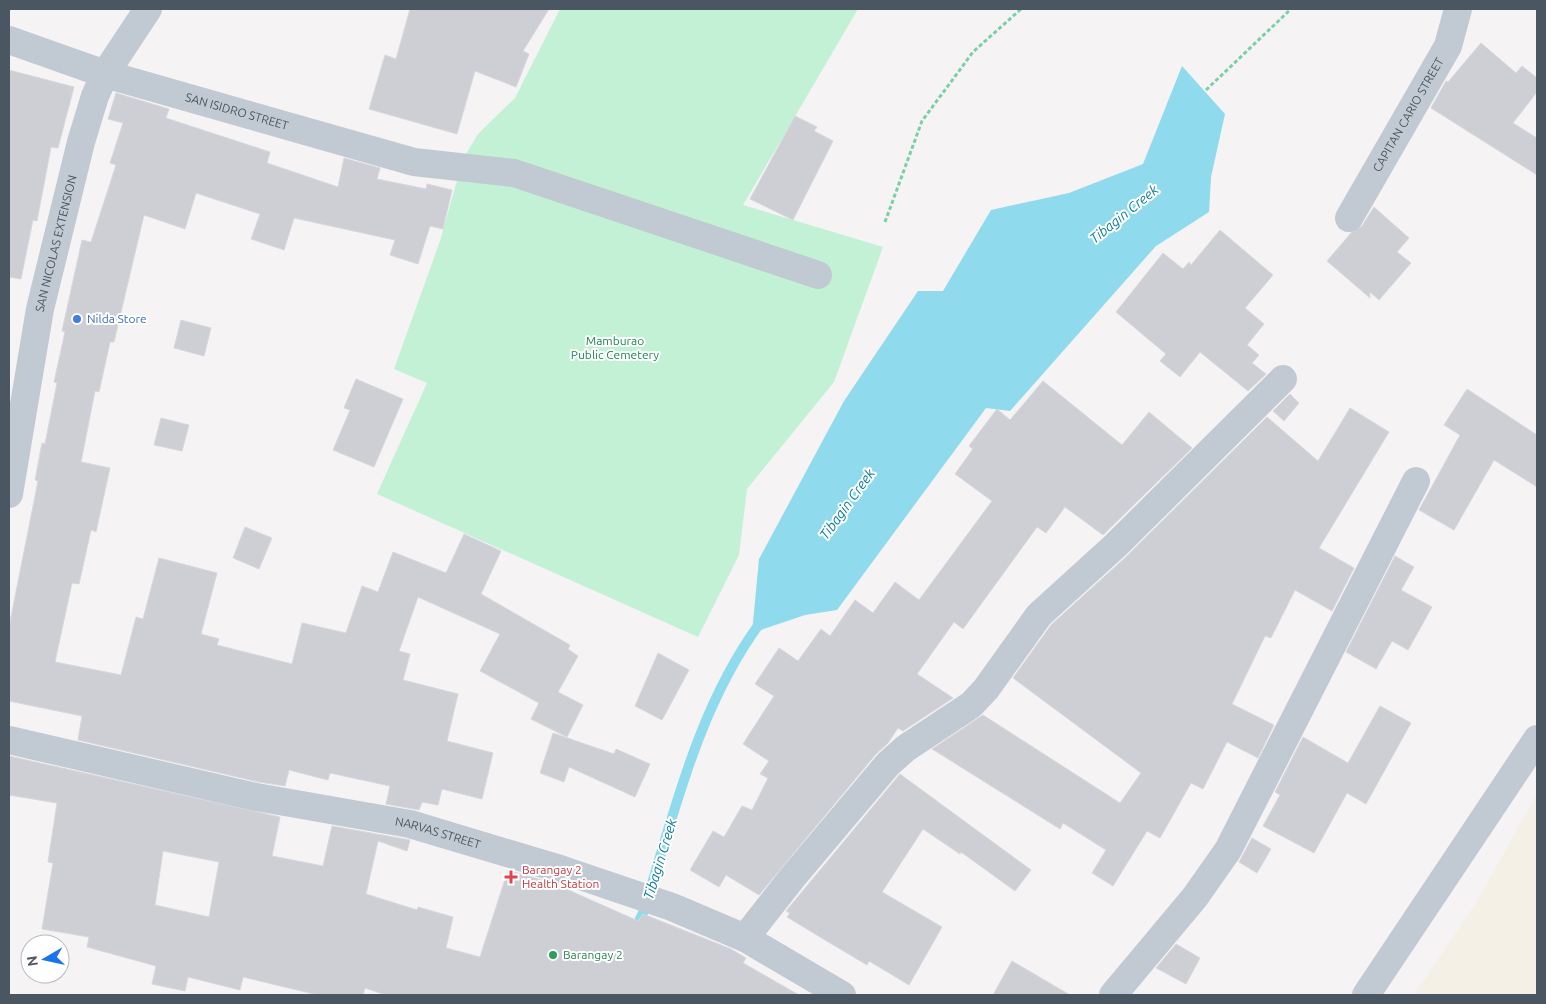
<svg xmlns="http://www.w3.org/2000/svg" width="1546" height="1004" viewBox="0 0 1546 1004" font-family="Ubuntu,sans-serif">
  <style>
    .green { fill: #c3f1d5 }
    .sand { fill: #f5f0e5 }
    .water { fill: #90daee }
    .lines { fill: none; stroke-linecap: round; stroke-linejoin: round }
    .stream { stroke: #90daee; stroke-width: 10 }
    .building { fill: #cdcfd5; stroke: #d7d9de; fill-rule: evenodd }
    .path { stroke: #7ad0a6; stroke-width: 3; stroke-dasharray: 4 2.5; stroke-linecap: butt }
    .minor { stroke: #c1cad2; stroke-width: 28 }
    .shop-dot { fill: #3f7fe0; stroke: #fff; stroke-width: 2 }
    .health-dot { fill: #e0444e; stroke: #fff; stroke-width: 2 }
    .leisure-dot { fill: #2e9e5b; stroke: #fff; stroke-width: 2 }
    .labels { text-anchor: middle; stroke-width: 4; stroke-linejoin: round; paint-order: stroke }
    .street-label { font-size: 12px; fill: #4a5661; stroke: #fff }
    .shop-label { font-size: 12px; fill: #366cbe; stroke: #fff; text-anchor: start }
    .park-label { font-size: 12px; fill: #17864f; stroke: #fff }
    .health-label { font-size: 12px; fill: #be3a42; stroke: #fff; text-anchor: start }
    .leisure-label { font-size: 12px; fill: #27864d; stroke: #fff; text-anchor: start }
    .water-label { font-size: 14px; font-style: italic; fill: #0c7c9b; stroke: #fff }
  </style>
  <rect width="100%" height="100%" fill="#f5f3f3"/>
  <path class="green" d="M560 9H858L743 205 883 247 834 382 747 489 739 555 698 637 377 494 427 383 394 369 440 241 463 159 478 134 515 98Z"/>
  <path class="sand" d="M1537 794V995H1414L1476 903Z"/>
  <path class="water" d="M1182 66 1225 114 1211 177 1209 212 1156 246 1010 411 986 408 837 610 805 615 752 633 759 559 844 401 918 291H943L991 210 1069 193 1143 164Z"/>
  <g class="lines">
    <path class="stream" d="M636 927 643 913C674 814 698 707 760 623"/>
  </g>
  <path class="building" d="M410 9H549L523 51 529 54 516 87 475 71 457 134 369 109 385 55 396 59Z
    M1481 43 1516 73 1522 66 1537 78V92L1513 123 1537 138V175L1431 108 1446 81 1448 82Z
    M9 70 74 87 58 148 51 147 37 221 33 220 21 279 9 277Z
    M116 93 169 109 166 118 270 152 267 163 338 187 344 158 380 168 377 179 426 189 427 184 452 190 443 229 430 226 418 264 390 255 395 240 294 218 284 250 251 239 260 214 196 193 185 229 144 215 114 342H110L99 392 95 391 81 462 110 468 96 532 91 530 79 584 72 583 55 662 121 675 136 617 143 619 159 558 217 573 201 634 219 639 217 645 292 664 302 623 346 633 362 586 378 592 393 552 446 573 464 534 501 551 481 594 570 645 568 649 578 656 558 692 583 705 567 737 531 719 539 703 480 671 500 634 418 597 399 651 410 654 403 680 458 694 447 741 493 753 482 799 442 789 438 805 422 802 419 810 386 804 390 786 330 773 328 780 289 770 285 786 259 782 78 740 82 716 9 701V627L38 481 35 480 42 443 45 444 57 383 54 382 65 332 62 331 82 240 91 242 116 165 110 163 123 123 108 119Z
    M795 116 817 127 814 131 833 141 793 220 750 199Z
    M1374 207 1409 238 1397 252 1411 263 1379 300 1370 292V298L1327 261 1351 233 1362 226Z
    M1220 230 1273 275 1245 308 1264 324 1247 345 1259 355 1252 363 1266 374 1248 391 1200 352 1180 377 1160 361 1166 354 1116 312 1163 253 1183 269 1189 262 1191 265Z
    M181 320 211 328 204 356 174 348Z
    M356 379 403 399 374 467 333 450 350 410 344 408Z
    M1043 381 1122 445 1149 412 1192 448 1103 535 1065 507 1046 533 1037 527 963 629 954 622 917 674 953 698 903 731 898 728 888 743 876 754 759 895 726 875 719 887 690 870 713 831 724 837 742 806 752 810 768 778 760 774 769 761 743 744 774 696 755 684 779 648 798 661 821 629 830 636 855 600 873 613 895 582 919 600 992 501 955 474 973 449 969 446 997 409 1010 420Z
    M1467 389 1537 435V487L1494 460 1454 530 1419 510 1460 435 1444 425Z
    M1290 394 1299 403 1284 421 1273 411Z
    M1350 408 1389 432 1319 548 1354 568 1332 611 1295 590 1271 638 1265 636 1232 704 1274 725 1258 758 1227 742 1203 789 1191 783 1160 838 1147 831 1113 886 1092 873 1106 850 1063 823 1060 829 932 749 983 715 1120 803 1141 773 1013 678 1051 625 1127 556 1267 417 1318 461Z
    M161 418 189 425 182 451 154 445Z
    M245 527 272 538 259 569 233 558Z
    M1395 556 1414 567 1401 590 1432 607 1408 650 1392 641 1376 669 1346 652Z
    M658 653 689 670 662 720 635 706Z
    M1380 706 1411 723 1366 804 1347 793 1314 853 1263 826 1280 795 1275 792 1303 737 1348 763Z
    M553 733 614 754 616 749 650 764 635 797 569 767 564 782 540 773Z
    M9 756 280 817 272 856 323 866 332 826 410 840 407 851 378 841 366 894 417 910 418 907 453 917 446 948 480 957 508 870 555 884 638 921 643 914 731 949 746 958 743 963 799 995H386L365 988 363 995H318L243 977 240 990 188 977 185 991 152 984 156 966 87 947 89 937 42 929 53 863 48 862 57 803 9 795ZM163 851 219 862 209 917 155 905Z
    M900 774 1031 870 1015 891 961 852 960 854 923 829 882 892 942 927 909 985 869 961 867 965 825 940 787 917 790 913 786 911Z
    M1252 838 1271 849 1257 873 1239 862Z
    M1176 944 1200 958 1186 984 1156 968Z
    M1012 961 1070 995H993Z"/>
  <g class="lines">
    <path class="path" d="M1206 90 1291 9
      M885 222 922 121 973 52 1021 9"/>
    <g class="minor">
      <path id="s1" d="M9 40 105 74 414 162 514 173 818 275"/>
      <path id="s2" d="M1349 218 1448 46 1458 9"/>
      <path id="s3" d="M9 494 40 309 81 142 95 96 105 74 148 9"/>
      <path id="s4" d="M9 740 256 797 410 824 560 869 672 907 745 938 842 995"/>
      <path d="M745 938 792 878 888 764 906 748 971 705 986 689 1039 615 1116 545 1283 379"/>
      <path d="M1113 995 1195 897 1228 850 1416 481"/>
      <path d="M1366 995 1537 739"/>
    </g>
  </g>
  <circle class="shop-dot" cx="77" cy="319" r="5"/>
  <path class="health-dot" d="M508.5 869.5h5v5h5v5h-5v5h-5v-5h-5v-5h5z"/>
  <circle class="leisure-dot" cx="553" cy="955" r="5"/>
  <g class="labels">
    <g class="street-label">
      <text dy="4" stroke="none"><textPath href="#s1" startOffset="239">SAN ISIDRO STREET</textPath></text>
      <text dy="4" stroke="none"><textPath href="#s2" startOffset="119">CAPITAN CARIO STREET</textPath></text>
      <text dy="4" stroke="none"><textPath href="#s3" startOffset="255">SAN NICOLAS EXTENSION</textPath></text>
      <text dy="4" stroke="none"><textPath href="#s4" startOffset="439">NARVAS STREET</textPath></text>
    </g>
    <g class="shop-label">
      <text x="87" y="323">Nilda Store</text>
    </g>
    <g class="park-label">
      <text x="615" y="345">Mamburao<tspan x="615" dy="14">Public Cemetery</tspan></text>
    </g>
    <g class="health-label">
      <text x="522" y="874">Barangay 2<tspan x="522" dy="14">Health Station</tspan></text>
    </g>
    <g class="leisure-label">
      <text x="563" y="959">Barangay 2</text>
    </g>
    <g class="water-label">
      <text transform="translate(1124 214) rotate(-39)" y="5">Tibagin Creek</text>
      <text transform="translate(847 504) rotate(-54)" y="5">Tibagin Creek</text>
      <text transform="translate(660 859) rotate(-73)" y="5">Tibagin Creek</text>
    </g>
  </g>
  <rect width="1546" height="1004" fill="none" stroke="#4a5661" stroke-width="20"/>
  <g transform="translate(45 959) rotate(261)"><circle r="24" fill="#ffffff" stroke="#b7bbc0"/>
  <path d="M0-4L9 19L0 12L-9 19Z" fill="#1a73e8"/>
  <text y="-8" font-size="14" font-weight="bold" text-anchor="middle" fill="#4a5661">N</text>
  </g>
</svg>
